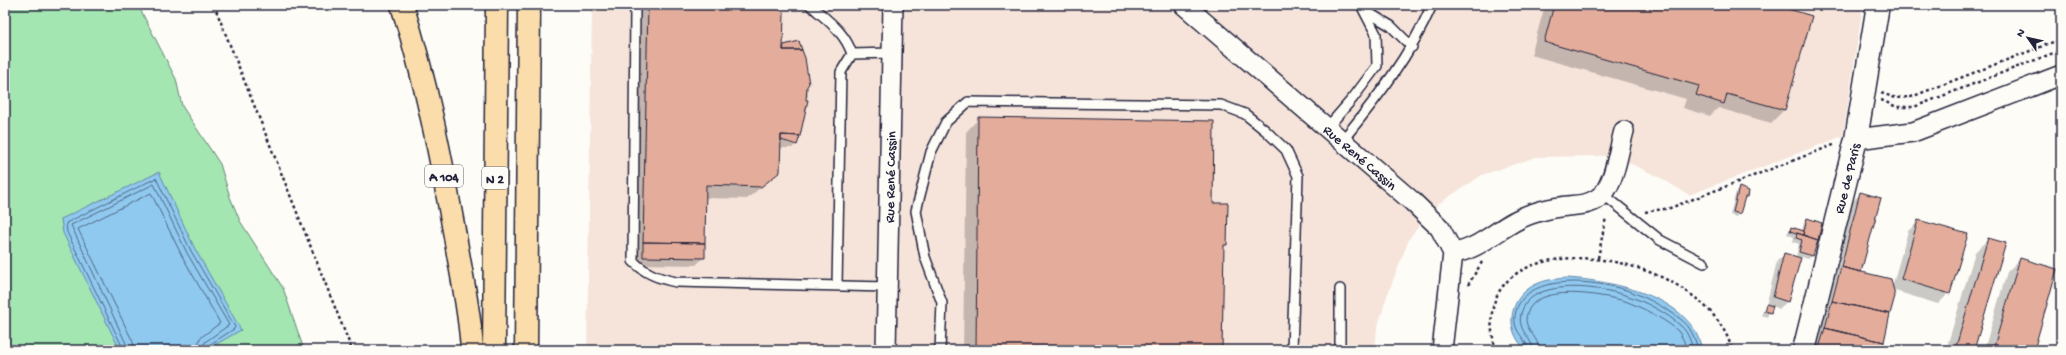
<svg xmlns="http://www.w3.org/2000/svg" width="2066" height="355" viewBox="0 0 2066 355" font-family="'Gochi Hand',sans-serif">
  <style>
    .built { fill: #f6e4db }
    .green { fill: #a4e6b1; stroke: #638476 }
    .water { fill: #90c9ef; stroke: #6486a7 }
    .shadow { fill: #0003 }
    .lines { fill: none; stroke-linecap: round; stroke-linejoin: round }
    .shore { stroke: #4e6583; stroke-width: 1 }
    .building { fill: #e4ad9b; stroke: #22223b }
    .service-casing { stroke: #22223b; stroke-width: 12 }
    .minor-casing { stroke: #22223b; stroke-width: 22 }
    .tertiary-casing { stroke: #22223b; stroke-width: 25 }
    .trunk-casing { stroke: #22223b; stroke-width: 25 }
    .motorway-casing { stroke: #22223b; stroke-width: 25 }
    .path { stroke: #22223b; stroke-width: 2.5; stroke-dasharray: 3 3; stroke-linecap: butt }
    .service { stroke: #fdfcf7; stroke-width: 9 }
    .minor { stroke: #fdfcf7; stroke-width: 19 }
    .tertiary { stroke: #fdfcf7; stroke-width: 22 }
    .trunk { stroke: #faddab; stroke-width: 22 }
    .motorway { stroke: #faddab; stroke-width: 22 }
    .labels { text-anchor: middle; stroke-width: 3; stroke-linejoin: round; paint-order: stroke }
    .shield { fill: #fdfcf7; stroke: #646373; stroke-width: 1 }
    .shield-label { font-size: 13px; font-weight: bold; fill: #22223b }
    .street-label { font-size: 14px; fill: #22223b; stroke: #fdfcf7 }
  </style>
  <rect width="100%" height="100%" fill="#fdfcf7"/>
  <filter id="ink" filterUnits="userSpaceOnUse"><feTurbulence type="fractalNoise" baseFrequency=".025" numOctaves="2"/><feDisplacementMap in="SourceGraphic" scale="8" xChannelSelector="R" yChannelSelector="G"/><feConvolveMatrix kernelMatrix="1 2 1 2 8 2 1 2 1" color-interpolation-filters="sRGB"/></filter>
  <g filter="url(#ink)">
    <path class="built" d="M592 5H1863L1843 136 1689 195 1659 177 1627 162 1603 156 1536 157 1482 175 1438 204 1410 237 1387 296 1377 329 1375 350H587Z"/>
    <path class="green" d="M5 5H138L176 79 182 106 220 164 230 197 240 221 283 288 304 350H5Z"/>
    <path class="water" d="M159 172 195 249 241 330 206 350H120L63 233 61 219Z
      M1567 278C1613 281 1692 296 1702 350H1526C1502 328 1510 294 1539 283 1548 279 1558 279 1567 278Z"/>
    <path class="shadow" d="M636 5H772L782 47 784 46 806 70 808 96 805 98 796 144 788 141 787 143 795 145 792 148H780L779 172 747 199 705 198 704 257 696 265 636 264Z
      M1545 5H1771L1784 110 1771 123 1718 108 1710 116 1683 108 1686 99 1531 55Z
      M979 118 1212 204 1226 244 1223 247 1221 350H963L966 132Z
      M1739 188 1747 197 1743 200 1739 213 1736 217 1730 215 1736 192Z
      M1861 193 1860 273 1892 287 1908 231 1919 221 1949 293 1938 304 1892 290 1880 350H1810L1850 204Z
      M1807 219 1821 223 1812 256 1808 259 1800 257 1787 301 1780 309 1772 306 1767 317 1761 315 1766 306 1777 261 1785 254 1796 257 1799 244 1793 242 1794 237 1787 234 1788 232 1791 228 1802 232 1804 222Z
      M1988 239 1973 350H1946L1975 252Z
      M2020 259 2033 350H1984L2007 272Z"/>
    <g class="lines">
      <path class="shore" d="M124 350 67 232 66 223 156 178 191 251 235 327 234 329 209 345 207 350
        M129 350 71 225 154 184 187 253 229 325 205 342 202 350
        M135 350 133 342 78 229 151 193 182 256 220 323 200 338 196 350
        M1528 350C1527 337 1510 332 1516 311 1528 271 1599 281 1629 291 1644 296 1674 312 1685 323 1692 330 1696 341 1698 350
        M1533 350C1532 337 1517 331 1521 314 1530 276 1601 287 1628 296 1646 302 1667 313 1681 326 1688 332 1691 342 1693 350
        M1539 350C1539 336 1522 329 1527 314 1536 282 1601 295 1625 301 1639 306 1667 320 1678 331 1682 336 1685 343 1687 350"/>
    </g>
    <path class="building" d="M648 5H774L784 13 783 50H802L805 58 809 84 807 86 806 100H808L800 136 781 135 780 172 761 187 706 185 705 243 643 242Z
      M1554 5H1775L1812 16 1785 110 1727 94 1724 104 1696 95 1699 86 1544 42Z
      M799 41 802 50H783L784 45Z
      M978 117 1214 121 1213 203H1228L1227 245H1224L1222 350H976Z
      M781 135 800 136 797 145 781 140Z
      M1739 187 1749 191 1748 197H1745L1740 214 1733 212Z
      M1860 192 1881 198 1861 272 1841 267Z
      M1807 218 1822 223 1818 240 1803 235Z
      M1918 220 1968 234 1950 294 1901 279Z
      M1791 227 1804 231 1803 235 1790 231Z
      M1797 233 1818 240 1813 256 1799 252 1802 240 1796 238Z
      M1988 238 2006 243 1974 350H1955Z
      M643 242 705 243V258L643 257Z
      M1784 253 1801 258 1788 302 1773 297Z
      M2020 258 2057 269 2034 350H1993Z
      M1841 267 1891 279 1895 296 1890 314 1832 301Z
      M1832 301 1890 314 1884 342 1825 328Z
      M1766 304 1773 306 1771 313 1764 311Z
      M1825 328 1884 342 1882 350H1827L1819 348Z"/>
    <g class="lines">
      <defs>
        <path id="service" d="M635 5 633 261C646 274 658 278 676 282L887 287
          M810 5C827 20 845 32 852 54L891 53
          M1364 10 1391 26 1412 47
          M1327 128 1353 98 1377 66 1376 34 1363 9
          M1342 141C1377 98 1410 56 1432 5
          M1603 194 1660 240 1704 263
          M837 286 841 72 852 54
          M940 350 942 303 925 257 916 211 931 152 946 122 968 102 1221 105 1245 114 1265 130 1286 150 1298 176 1292 350
          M1340 350V289"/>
        <g id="minor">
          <path id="s1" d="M1184 5 1413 202 1440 228 1453 253 1442 350"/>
          <path d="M1856 139 1913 132 2061 75"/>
          <path d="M1453 253C1483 249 1502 223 1531 214 1540 211 1550 208 1560 207 1576 204 1591 207 1603 194 1615 181 1619 148 1624 131"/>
          <path id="s2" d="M886 350 893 5"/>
        </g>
        <g id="tertiary">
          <path id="s3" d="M1804 350 1856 139 1878 5"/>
        </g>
        <path id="trunk" d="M494 350 497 5"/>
        <path id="motorway" d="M402 5C426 80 441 158 455 236 461 273 470 312 472 350
          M526 350 529 5"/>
      </defs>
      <use href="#service" class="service-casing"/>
      <use href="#minor" class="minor-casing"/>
      <use href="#tertiary" class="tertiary-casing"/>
      <use href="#trunk" class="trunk-casing"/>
      <use href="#motorway" class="motorway-casing"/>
      <path class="path" d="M214 5 352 350
        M1881 93 1896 98 1911 97 2061 39
        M1881 100 1897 107H1914L2061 50
        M1645 212 1670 208 1836 144
        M1598 258 1606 217
        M1468 285 1482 262
        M1460 348 1476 350
        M1496 350C1455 213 1704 243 1732 350"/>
      <use href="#service" class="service"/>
      <use href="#minor" class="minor"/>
      <use href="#tertiary" class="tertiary"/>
      <use href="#trunk" class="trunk"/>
      <use href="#motorway" class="motorway"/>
    </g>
  </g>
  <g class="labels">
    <g class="shield">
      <rect x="425" y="165" width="38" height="22" rx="3"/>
      <rect x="482" y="167" width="26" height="22" rx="3"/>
    </g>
    <g class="shield-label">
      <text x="444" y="181">A 104</text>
      <text x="495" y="183">N 2</text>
    </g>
    <g class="street-label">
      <text dy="5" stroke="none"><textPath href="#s1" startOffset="233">Rue René Cassin</textPath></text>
      <text dy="5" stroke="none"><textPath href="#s2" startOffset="173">Rue René Cassin</textPath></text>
      <text dy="5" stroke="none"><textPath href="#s3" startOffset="177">Rue de Paris</textPath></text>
    </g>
  </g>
  <rect width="2066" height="355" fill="none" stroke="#fdfcf7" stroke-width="20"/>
  <rect x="10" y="10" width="2046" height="335" fill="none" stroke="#22223b" stroke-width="1.5" filter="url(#ink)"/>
  <g transform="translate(2028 38) rotate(304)" stroke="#fdfcf7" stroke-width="3" paint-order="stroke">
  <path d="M0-3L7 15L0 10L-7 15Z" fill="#22223b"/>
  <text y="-6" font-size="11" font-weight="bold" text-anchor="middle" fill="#22223b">N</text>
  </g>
</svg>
